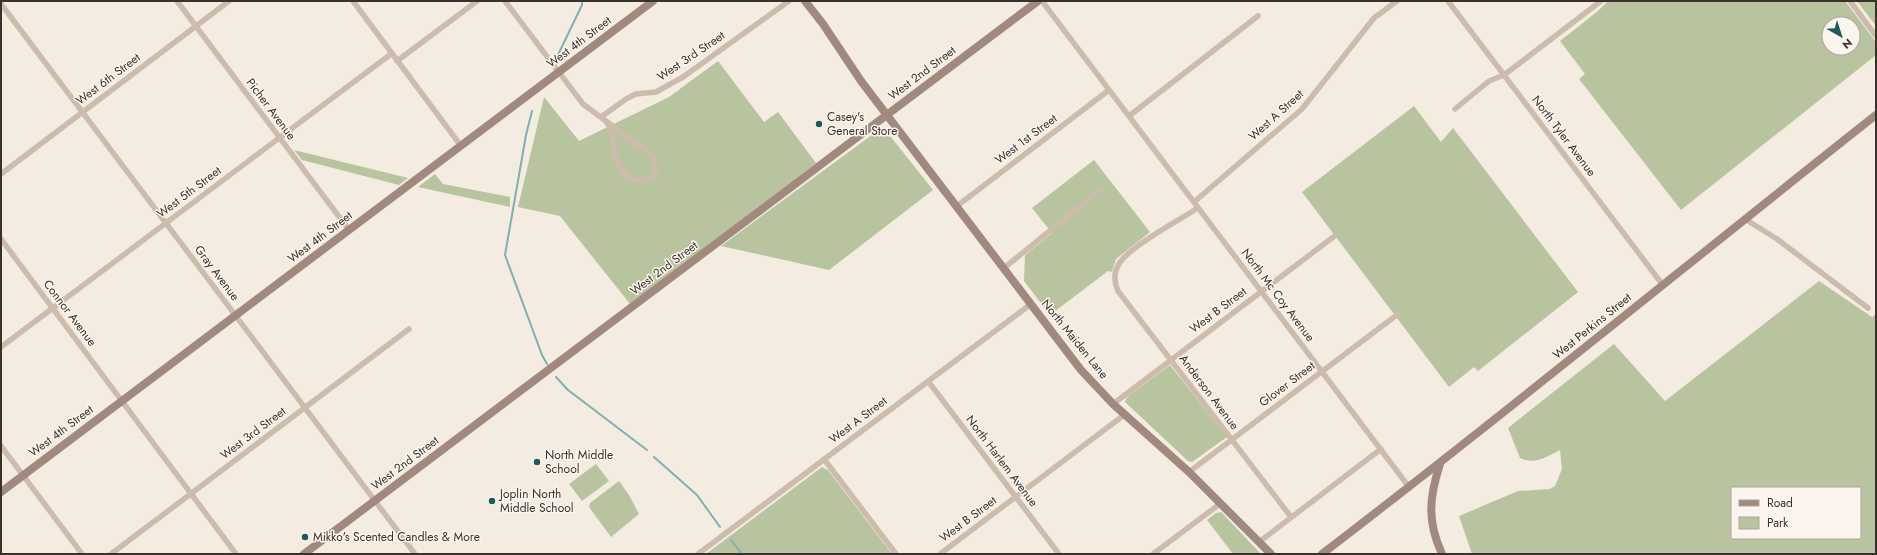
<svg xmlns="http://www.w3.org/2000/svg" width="1877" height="555" viewBox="0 0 1877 555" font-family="Jost,sans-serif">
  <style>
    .green { fill: #b8c4a0; fill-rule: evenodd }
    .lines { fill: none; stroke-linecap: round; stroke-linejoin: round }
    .stream { stroke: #7fb0b2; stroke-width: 2 }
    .street { stroke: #cdbbac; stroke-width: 5.5 }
    .secondary { stroke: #a18a7d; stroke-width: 8 }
    .poi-dot { fill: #1f5a5e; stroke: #fbf5ee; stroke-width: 1.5 }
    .labels { text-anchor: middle; stroke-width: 3; stroke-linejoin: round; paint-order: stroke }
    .street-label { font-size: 12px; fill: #3b302b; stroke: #fbf5ee }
    .poi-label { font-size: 12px; fill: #3b302b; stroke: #fbf5ee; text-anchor: start }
  </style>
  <rect width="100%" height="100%" fill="#f4ebe1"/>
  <path class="green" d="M1608 1H1845L1876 42V55L1681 210 1579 79 1585 74 1560 41 1598 11ZM1829 24H1853V48H1829Z
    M1857 1H1876V26Z
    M718 61 764 122 778 112 816 163 630 304 560 216 518 207 544 97 579 141 669 97Z
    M1414 106 1441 142 1453 128 1578 292 1478 371 1474 367 1449 387 1302 192Z
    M880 129 887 132 933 190 829 270 721 246Z
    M294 150 408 178 399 185 302 160Z
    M1094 160 1150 232 1116 259 1112 272 1108 271 1050 315 1024 281 1025 255 1052 233 1032 208Z
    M435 174 443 184 510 197V207L418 187Z
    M1819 281 1872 317 1876 314V554H1472L1459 516 1518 491 1550 489 1555 486 1562 469 1560 450C1547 457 1534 465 1520 458L1508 428 1614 344 1665 401ZM1732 488H1860V538H1732Z
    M1170 365 1227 437 1192 462 1188 461 1125 402 1127 397Z
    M596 464 609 481 582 501 569 484Z
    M822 467 828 470 892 554H706Z
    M619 481 629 495 639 514 611 537 589 507 590 503Z
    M1221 512 1223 514 1261 554H1233L1207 520 1216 513Z"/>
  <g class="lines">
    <path class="stream" d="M556 59 582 5V1
      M532 111 526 135 505 255 542 355 547 364
      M556 377 568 390 647 450
      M654 457 697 495 720 527
      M731 540 742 554"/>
    <path class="street" d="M177 1 349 230
      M353 1 461 146
      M505 1 583 104 649 153 654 160 655 174C634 191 619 172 614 151 613 145 614 138 612 132 611 128 608 125 606 121
      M1042 1 1409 487
      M1448 1 1662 284
      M1850 1 1876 36
      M1 4 415 554
      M397 61 477 1
      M1455 109 1489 81 1504 75 1601 1
      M1129 116 1258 16
      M601 117 626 99 636 94 656 92 683 77 789 1
      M1 174 229 1
      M1194 202 1302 109 1374 18 1397 1
      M957 206 1109 90
      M1198 208C1179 220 1133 245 1121 261 1114 270 1113 280 1118 291L1291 517
      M1745 219 1777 239 1868 308
      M1 239 236 554
      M1004 268 1100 190
      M1 347 391 54
      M928 381 1059 554
      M1113 404 1336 235
      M1 446 82 554
      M824 459 896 554
      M1189 472 1398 314
      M1259 542 1381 449
      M111 554 409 329
      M698 554 1031 304
      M940 554 1124 415
      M1153 554 1221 503"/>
    <path class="secondary" d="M805 1 823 24 861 81 1081 370 1113 404 1189 472 1271 554
      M1440 464C1429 498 1427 521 1442 554
      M1 492 653 1
      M304 554 1038 1
      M1322 554C1509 411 1691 261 1876 115"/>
  </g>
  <g class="poi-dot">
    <circle cx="819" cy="124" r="4"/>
    <circle cx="537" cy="462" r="4"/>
    <circle cx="492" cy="501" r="4"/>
    <circle cx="305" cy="537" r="4"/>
  </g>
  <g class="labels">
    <g class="street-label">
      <text transform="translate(579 42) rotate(-37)" y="4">West 4th Street</text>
      <text transform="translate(691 56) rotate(-34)" y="4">West 3rd Street</text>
      <text transform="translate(922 73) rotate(-37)" y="4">West 2nd Street</text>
      <text transform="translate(108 79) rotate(-37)" y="4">West 6th Street</text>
      <text transform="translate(271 109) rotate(53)" y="4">Picher Avenue</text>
      <text transform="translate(1276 115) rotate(-42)" y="4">West A Street</text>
      <text transform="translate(1564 136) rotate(53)" y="4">North Tyler Avenue</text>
      <text transform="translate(1026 139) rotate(-37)" y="4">West 1st Street</text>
      <text transform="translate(189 192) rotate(-37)" y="4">West 5th Street</text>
      <text transform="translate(320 237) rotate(-37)" y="4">West 4th Street</text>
      <text transform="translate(664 268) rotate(-37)" y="4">West 2nd Street</text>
      <text transform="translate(217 273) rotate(53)" y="4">Gray Avenue</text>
      <text transform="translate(1278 295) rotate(53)" y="4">North Mc Coy Avenue</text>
      <text transform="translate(1218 310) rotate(-37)" y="4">West B Street</text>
      <text transform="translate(70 313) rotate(53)" y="4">Connor Avenue</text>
      <text transform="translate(1592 326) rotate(-39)" y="4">West Perkins Street</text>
      <text transform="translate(1075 339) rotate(51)" y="4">North Maiden Lane</text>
      <text transform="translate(1287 384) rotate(-37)" y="4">Glover Street</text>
      <text transform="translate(1209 392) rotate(53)" y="4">Anderson Avenue</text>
      <text transform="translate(858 420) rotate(-37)" y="4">West A Street</text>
      <text transform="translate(61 431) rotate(-37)" y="4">West 4th Street</text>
      <text transform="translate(253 433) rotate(-37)" y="4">West 3rd Street</text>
      <text transform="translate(1002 461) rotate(53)" y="4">North Harlem Avenue</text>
      <text transform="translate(405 463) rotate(-37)" y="4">West 2nd Street</text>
      <text transform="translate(968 519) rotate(-37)" y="4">West B Street</text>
    </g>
    <g class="poi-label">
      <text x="827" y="121">Casey's<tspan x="827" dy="14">General Store</tspan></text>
      <text x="545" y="459">North Middle<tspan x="545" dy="14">School</tspan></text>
      <text x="500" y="498">Joplin North<tspan x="500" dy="14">Middle School</tspan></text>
      <text x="313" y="541">Mikko's Scented Candles &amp; More</text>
    </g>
  </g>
  <rect width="1877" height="555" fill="none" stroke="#3b302b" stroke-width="4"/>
  <rect x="1731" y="487" width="130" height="52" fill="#fbf5ee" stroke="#aea6a0"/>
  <rect x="1739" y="500" width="20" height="6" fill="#a18a7d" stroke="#aea6a0"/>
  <text x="1767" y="507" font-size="12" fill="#3b302b">Road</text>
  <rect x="1739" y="517" width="20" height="12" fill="#b8c4a0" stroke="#aea6a0"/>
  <text x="1767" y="527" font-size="12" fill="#3b302b">Park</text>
  <g transform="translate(1841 36) rotate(141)"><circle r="19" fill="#fbf5ee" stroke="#aea6a0"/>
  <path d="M0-3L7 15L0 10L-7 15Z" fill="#1f5a5e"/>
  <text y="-6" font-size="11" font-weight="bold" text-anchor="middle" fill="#3b302b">N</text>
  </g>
</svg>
